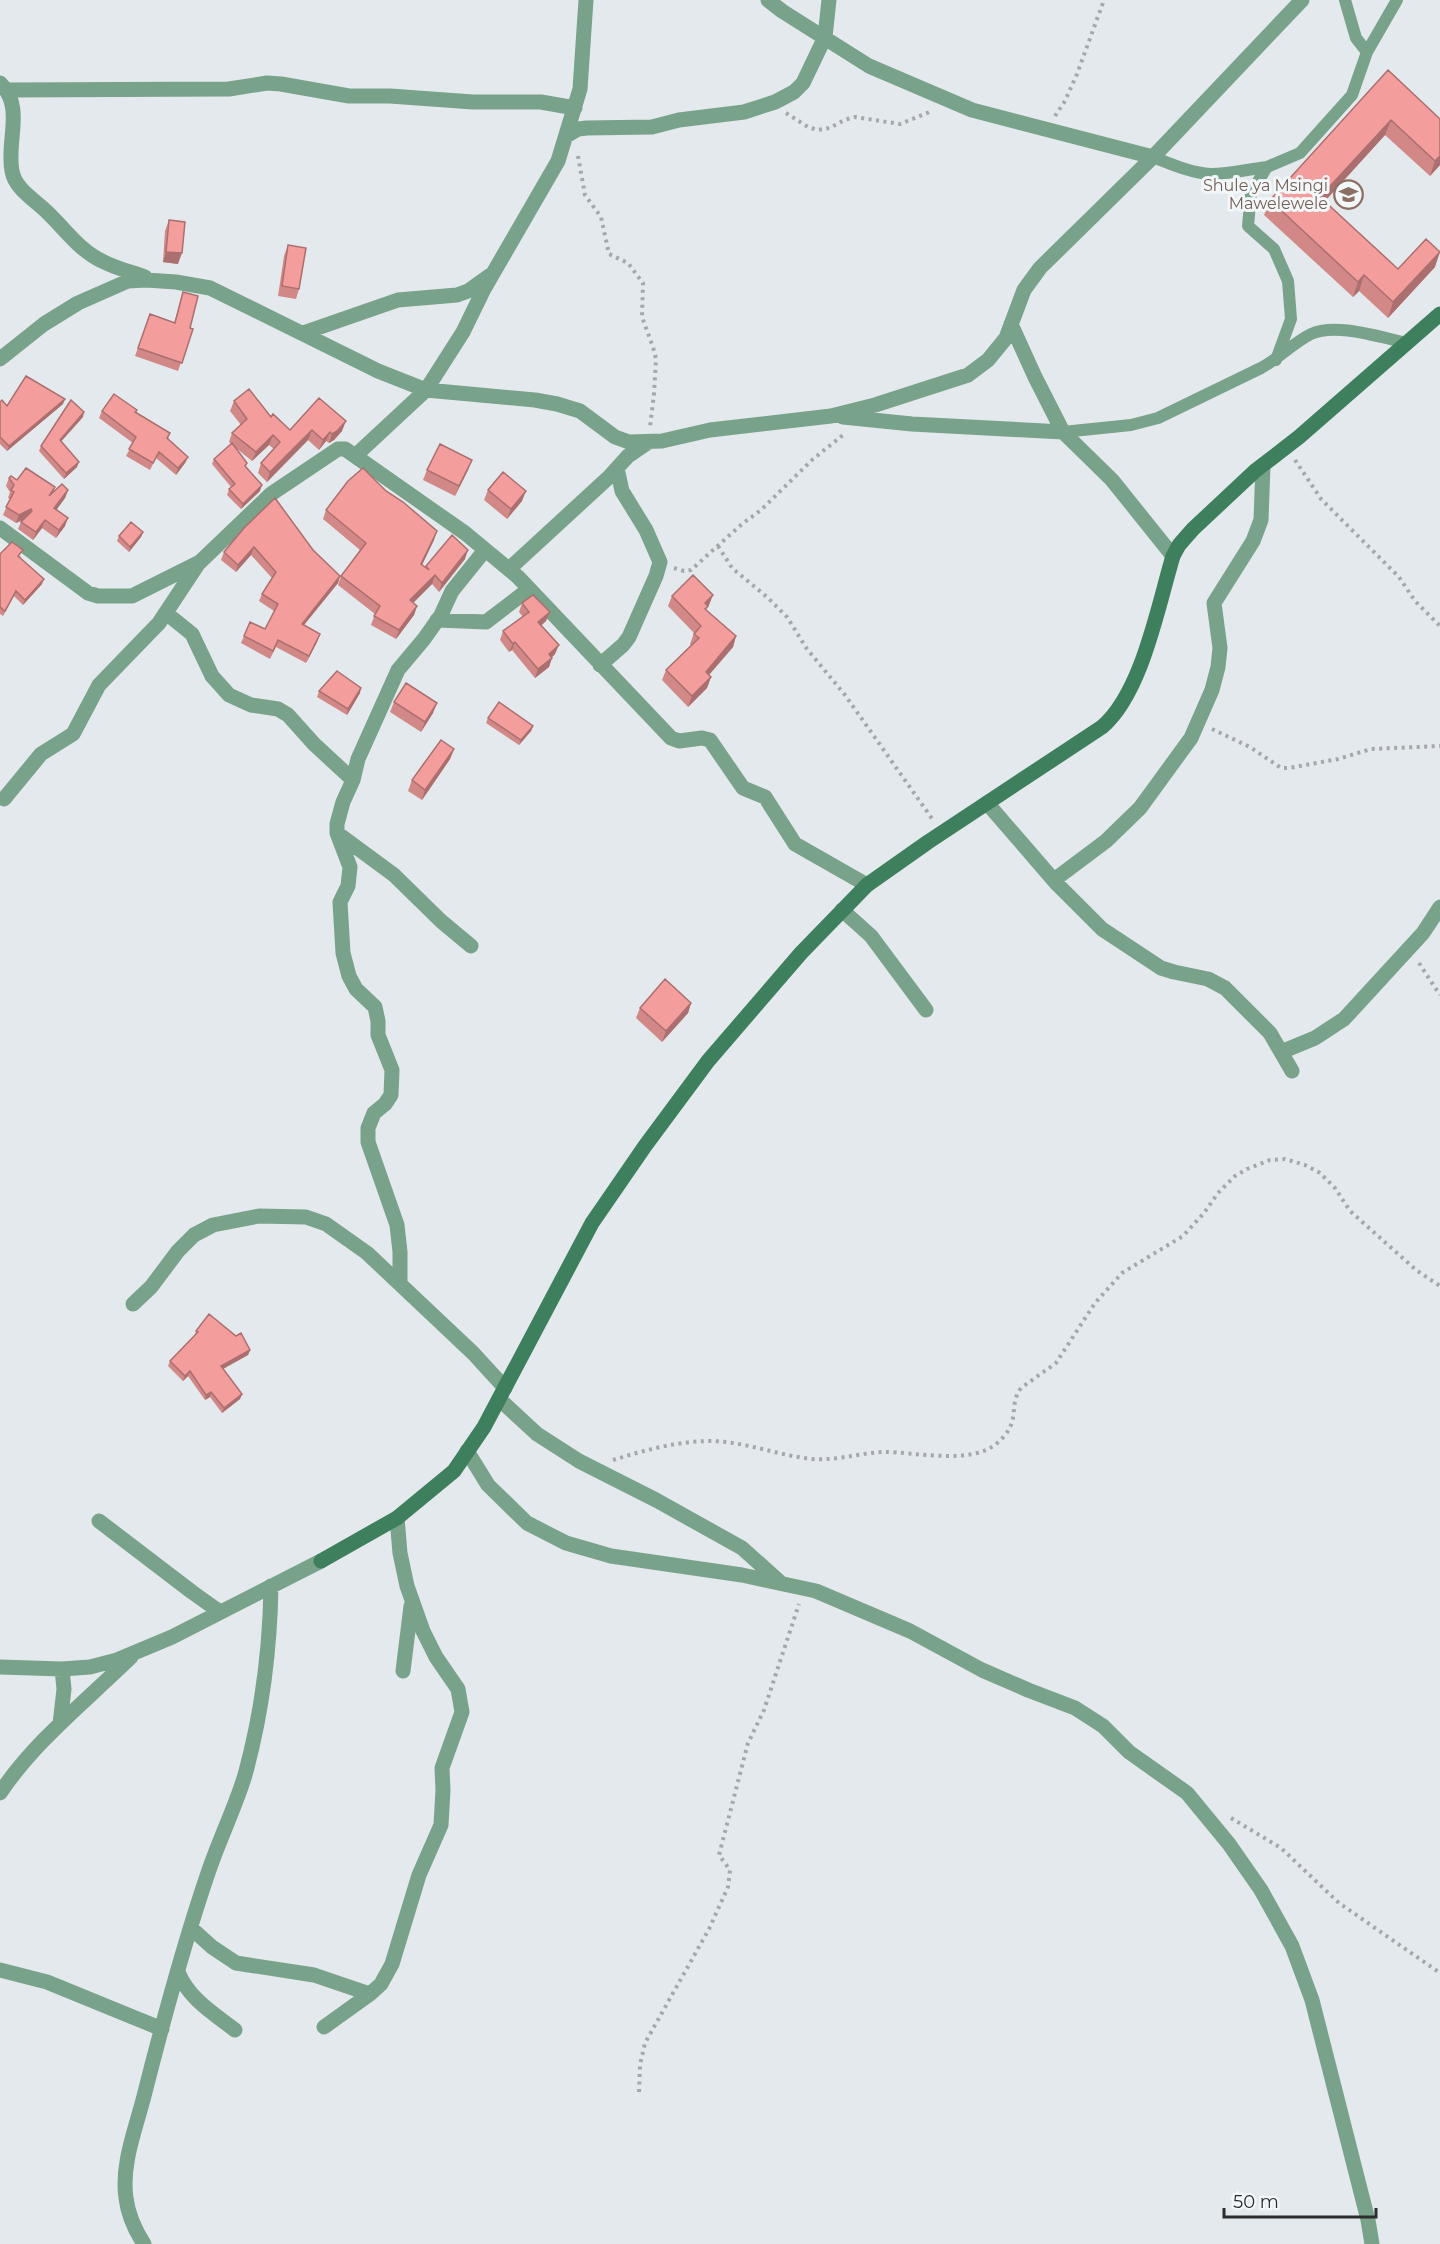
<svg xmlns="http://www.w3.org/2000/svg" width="1440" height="2244" viewBox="0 0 1440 2244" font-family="Montserrat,sans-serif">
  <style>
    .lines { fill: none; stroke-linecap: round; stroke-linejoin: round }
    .path { stroke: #a4a8ab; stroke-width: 4; stroke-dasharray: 3 4.5; stroke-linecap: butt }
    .lane { stroke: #79a28a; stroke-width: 12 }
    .street { stroke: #79a28a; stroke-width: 15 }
    .secondary { stroke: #3e7f5d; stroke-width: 15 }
    .wall { fill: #d18887 }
    .shaded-wall { fill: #aa6f6e }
    .building { fill: #f39e9d; stroke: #aa6f6e; stroke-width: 1.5 }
    .labels { text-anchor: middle; stroke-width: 6; stroke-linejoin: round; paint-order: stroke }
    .education-label { font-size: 16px; fill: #785e54; stroke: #f2f7fa; text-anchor: end }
  </style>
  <rect width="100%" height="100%" fill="#e4e9ed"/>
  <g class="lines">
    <path class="path" d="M786 113 808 127 817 130 830 128 844 120 855 117 900 124 932 111
      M1055 116 1065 101 1077 74 1104 0
      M578 156 585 195 601 217 609 254 628 263 643 283 642 317 653 347 656 359 654 394 650 427
      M1295 460 1321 499 1399 577 1415 601 1440 626
      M718 546 732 568 767 597 787 617 807 649 845 695 933 820
      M674 568 684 571 691 570 742 524 761 510 813 459 843 435
      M1212 729 1250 747 1281 768H1289L1338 759 1371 749 1440 746
      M1419 963 1440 995
      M613 1460C645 1450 678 1441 712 1441 746 1442 777 1455 811 1459 836 1461 859 1453 884 1452 915 1452 970 1465 996 1444 1023 1422 1007 1407 1021 1388L1056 1363 1095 1303 1122 1273 1183 1236 1204 1213 1218 1193 1235 1176 1247 1169 1270 1160 1285 1159 1305 1165 1320 1173 1335 1188 1350 1211 1416 1270 1440 1286
      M1231 1818 1281 1848 1339 1903 1440 1973
      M639 2092 640 2065 645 2043 709 1929 728 1887 730 1870 719 1855 748 1743 764 1710 799 1604"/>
    <path class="lane" d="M1345 0 1356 38 1367 52
      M1153 157C1171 164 1191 173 1211 174 1230 174 1249 169 1267 167
      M1276 360 1291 319 1288 281 1274 249 1248 226 1251 193 1267 167 1300 153 1352 95 1367 52 1397 0
      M1063 432 1131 425 1158 418 1261 368C1278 359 1293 343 1311 334 1336 322 1382 338 1408 343"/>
    <path class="street" d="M768 0 782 11 869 66 972 110 1153 157
      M0 83C25 107 6 141 12 171 15 189 35 200 47 212 65 229 79 250 102 261 115 268 131 272 145 277
      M8 90 229 89 267 83 281 84 349 96H390L473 102H541L575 108
      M566 136 578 129 587 128 652 127 679 120 744 112 775 102 794 92 803 83 825 37 829 0
      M1011 324 1035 377 1063 432 1112 480 1173 556
      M303 333 398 300 457 295 468 291 489 276
      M0 359 44 324 78 303 128 281 146 280 176 282 210 288 378 371 426 390 535 400 557 404 580 411 615 437 629 442 662 441 710 430 831 416 875 405 968 375 988 360 1006 338 1024 290 1040 268 1153 157 1302 0
      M843 417 912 424 1063 432
      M355 456 426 390 463 332 484 289 558 161 580 89 586 0
      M0 528 88 593 98 596H132L200 562 271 494 338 449H345L465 533 518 577 671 738 679 741 702 738 710 740 743 788 765 797 795 844 867 885
      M509 569 609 477 628 456 647 443
      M166 613 192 634 212 676 229 695 251 705 278 709 288 715 314 744 353 780
      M437 620 486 622 529 589
      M600 665 623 645 629 637 656 576 660 562 646 530 622 491 617 468
      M4 799 41 754 73 734 99 685 159 623 198 564
      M987 803 1057 884 1102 929 1161 968 1174 972 1208 979 1225 988 1270 1033 1292 1071
      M337 833 394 875 441 921 471 946
      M1054 880 1106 841 1140 808 1191 738 1212 690 1218 667 1220 648 1214 603 1253 541 1261 520 1263 465
      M842 910 871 936 926 1010
      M1281 1052 1315 1038 1344 1019 1423 933 1440 907
      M400 1283V1252L397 1225 368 1142V1128L374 1113 385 1104 391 1095 392 1070 378 1035V1021L375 1007 356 989 349 976 343 953 340 902 348 886 350 867 337 833V824L343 802 353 780 358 759 398 670 424 639 441 615 452 591 485 550
      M133 1304 151 1287 178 1251 194 1235 213 1225 259 1216 306 1217 326 1224 367 1253 473 1353 505 1388
      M499 1399 537 1434 579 1461 656 1500 742 1548 781 1583
      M467 1451 488 1485 527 1523 566 1543 611 1556 742 1575 816 1591 910 1631 982 1670 1028 1690 1075 1708 1103 1726 1129 1752 1187 1793 1229 1844 1261 1890 1292 1946 1312 2000 1368 2220 1372 2244
      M99 1521 192 1592 220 1612
      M0 1667 62 1669 90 1667 117 1660 172 1637 321 1561
      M403 1671 411 1606
      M60 1724 64 1689 62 1669
      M0 1793C35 1741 86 1701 131 1657
      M191 1928 212 1947 236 1963 314 1975 370 1994
      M0 1970 47 1982 162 2029
      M178 1972C189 1999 213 2013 235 2030
      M324 2027 370 1994 381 1984 392 1964 419 1875 441 1825 443 1790 442 1768 462 1712 458 1689 436 1657 423 1631 407 1586 400 1553 397 1518
      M144 2244C135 2230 128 2215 126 2198 121 2164 136 2128 144 2096 163 2021 183 1946 208 1873 219 1840 235 1808 245 1775 262 1713 270 1650 271 1586"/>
    <path class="secondary" d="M321 1561 397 1518 454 1471 484 1427 592 1223 645 1146 708 1061 801 953 867 885 928 842 1102 727C1142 693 1158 606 1173 556L1179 545 1193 529 1255 471 1299 437 1440 314"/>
  </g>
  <path class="wall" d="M1388 70 1440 119V165L1430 176 1385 135 1325 201 1398 269 1435 267 1388 318 1359 291 1353 297 1264 215 1270 200Z
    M169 220 178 264 163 262 165 231Z
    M288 245 299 289 296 299 278 296 284 256Z
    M183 292 190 328 193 329 178 371 135 356 150 314 174 323Z
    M234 401 271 417 290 430 342 431 334 440 329 443 326 441 319 450 308 440 267 482 258 473 261 463 274 449 269 445 252 461 236 448 246 467 260 491 241 509 227 495 229 489 231 487 212 464 214 459 231 444 229 442 232 433 241 425 230 411Z
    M0 402 7 406 63 404 7 451 0 444Z
    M137 410 136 413 170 433 168 439 188 457 185 463 176 475 156 458 150 470 126 456 133 443 99 418 102 411Z
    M83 417 61 441 77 467 64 479 39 451 41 446Z
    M427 470H468L455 496 423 480Z
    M9 478 55 487 53 492 68 490 65 498 56 510 65 526 56 538 42 528 33 540 18 529 21 522 25 519 16 523 3 515 10 499 8 498 10 492 6 486Z
    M488 490 522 501 507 519 484 500Z
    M326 510 434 540 422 565 425 567 426 566 465 559 439 592 432 584 413 603 417 606 414 615 396 639 371 625 375 614 338 585 341 576 360 550 323 519Z
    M244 528 313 550 340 576 338 583 304 625 317 642 306 663 276 647 270 659 241 643 244 636 265 629 274 611 259 601 262 594 272 578 251 555 236 572 221 560 224 552Z
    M143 532 141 537 129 552 117 541 119 536Z
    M0 554 21 556 20 557 42 584 23 605 14 596 3 616 0 614Z
    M672 596 709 605 706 610 736 636 733 647 709 675 711 677 707 688 688 707 662 680 666 670 691 645 690 644 694 633 668 606Z
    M522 603 546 621 541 626 555 654 552 657 549 667 535 678 512 650 509 652 500 640 503 631 523 617 519 612Z
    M319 691 360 693 347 715 317 697Z
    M394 702 433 713 421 732 390 712Z
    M488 718 533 726 531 731 519 745 486 723Z
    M454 749 450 759 422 800 408 791 412 780Z
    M691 1003 688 1013 662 1042 636 1018 640 1008Z
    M196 1331 250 1350 248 1355 223 1369 242 1394 240 1399 222 1413 210 1397 205 1400 188 1376 183 1381 168 1366 170 1361 195 1335Z"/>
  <path class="shaded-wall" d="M1391 120 1385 135 1315 212 1320 197Z
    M1440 156V165L1430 176 1435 161Z
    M166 252 182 253 178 264 163 262Z
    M1440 252 1435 267 1388 318 1393 302Z
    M1364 275 1359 291 1353 297 1358 282Z
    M65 399 63 404 7 451 9 446Z
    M84 412 83 417 58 445 60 440Z
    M346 421 342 431 334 440 329 443 332 434Z
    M312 430 308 440 267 482 270 472Z
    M330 432 326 441 319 450 323 440Z
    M273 435 269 445 252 461 256 452Z
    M188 457 185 463 176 475 178 468Z
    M472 460 468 470 455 496 459 486Z
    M79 462 77 467 64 479 66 473Z
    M262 485 260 491 241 509 243 504Z
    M68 490 65 498 52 516 54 508Z
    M526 491 522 501 507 519 511 509Z
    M31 509 28 517 16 523 19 515Z
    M68 518 65 526 56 538 59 530Z
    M45 520 42 528 33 540 36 532Z
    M437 531 434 540 418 573 421 564Z
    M143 532 141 537 129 552 130 547Z
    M254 547 251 555 236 572 238 565Z
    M468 550 465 559 439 592 442 583Z
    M435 575 432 584 407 609 410 600Z
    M340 576 338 583 299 631 302 624Z
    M44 579 42 584 23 605 25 600Z
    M713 595 709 605 707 607 704 616 705 603Z
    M417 606 414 615 396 639 399 630Z
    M550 612 546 621 534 631 538 622Z
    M320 634 317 642 306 663 309 656Z
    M736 636 733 647 702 683 706 672Z
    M515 642 512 650 509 652 513 644Z
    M559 645 555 654 546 663 549 654Z
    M552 658 549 667 535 678 538 669Z
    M711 677 707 688 688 707 692 696Z
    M361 688 360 693 347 715 348 709Z
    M437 703 433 713 421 732 425 722Z
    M533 726 531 731 519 745 521 740Z
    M454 749 450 759 422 800 425 790Z
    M691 1003 688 1013 662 1042 666 1031Z
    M250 1350 248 1355 219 1371 221 1366Z
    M190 1371 188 1376 183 1381 185 1376Z
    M211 1392 210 1397 205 1400 206 1395Z
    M242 1394 240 1399 222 1413 224 1408Z"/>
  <path class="building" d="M1388 70 1440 119V156L1435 161 1391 120 1320 197 1398 269 1426 239 1440 252 1393 302 1364 275 1358 282 1270 200Z
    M169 220 185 222 182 253 166 252Z
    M288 245 306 248 299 289 282 286Z
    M183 292 198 296 190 328 193 329 182 363 138 348 150 314 175 323Z
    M26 376 65 399 9 446 0 437V402L2 400 7 406Z
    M249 389 271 417 273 414 290 430 319 398 346 421 337 431 332 434 330 432 323 440 312 430 270 472 261 463 280 442 273 435 256 452 232 433 247 419 234 401Z
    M114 394 137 410 135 412 170 433 167 438 188 457 178 468 159 452 153 463 129 449 136 437 102 411Z
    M71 400 84 412 60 440 79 462 66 473 41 446Z
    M232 443 247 463 245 466 262 485 243 504 229 489 235 484 214 459Z
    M440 444 472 460 459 486 427 470Z
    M26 468 55 487 49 496 62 484 68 490 54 508 68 518 59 530 45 520 36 532 21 522 32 511 31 509 19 515 6 507 14 492 11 490 14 485 9 478 11 476 17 480Z
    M363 468 386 491 403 502 437 531 421 564 429 570 426 566 452 535 468 550 442 583 435 575 410 600 417 606 399 630 374 616 380 606 341 576 366 543 326 510 348 481Z
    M503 472 526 491 511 509 488 490Z
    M275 498 313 550 340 576 302 624 320 634 309 656 278 640 273 651 244 636 250 622 265 629 278 604 262 594 276 572 254 547 238 565 224 552 244 528Z
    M131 522 143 532 130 547 119 536Z
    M12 542 23 550 18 556 44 579 25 600 16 591 5 611 0 607V554Z
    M693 575 713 595 705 603 708 606 705 609 736 636 706 672 711 677 692 696 666 670 699 638 694 634 701 626 672 596Z
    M533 595 550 612 538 622 559 645 549 654 552 658 538 669 515 642 513 644 503 631 529 612 522 603Z
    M337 671 361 688 348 709 319 691Z
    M406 683 437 703 425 722 394 702Z
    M499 702 533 726 521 740 488 718Z
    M441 740 454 749 425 790 412 780Z
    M665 979 691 1003 666 1031 640 1008Z
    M209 1314 236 1336 241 1333 250 1350 221 1366 242 1394 224 1408 211 1392 206 1395 190 1371 185 1376 170 1361 198 1332 196 1331Z"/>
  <defs>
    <symbol id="school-ring" viewBox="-11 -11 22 22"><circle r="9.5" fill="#f2f7fa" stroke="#8d6e63" stroke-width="1.5"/><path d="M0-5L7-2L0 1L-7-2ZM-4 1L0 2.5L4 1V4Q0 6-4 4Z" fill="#8d6e63"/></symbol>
  </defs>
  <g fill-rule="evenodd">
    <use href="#school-ring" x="1332" y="178" width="33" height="33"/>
  </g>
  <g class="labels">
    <g class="education-label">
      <text x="1328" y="191">Shule ya Msingi<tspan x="1328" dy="18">Mawelewele</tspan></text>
    </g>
  </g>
  <path d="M1224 2208v9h152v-9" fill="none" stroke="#2b2d2e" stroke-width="3"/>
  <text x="1233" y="2208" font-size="18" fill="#2b2d2e" stroke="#f2f7fa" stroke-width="4.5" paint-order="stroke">50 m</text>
</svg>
